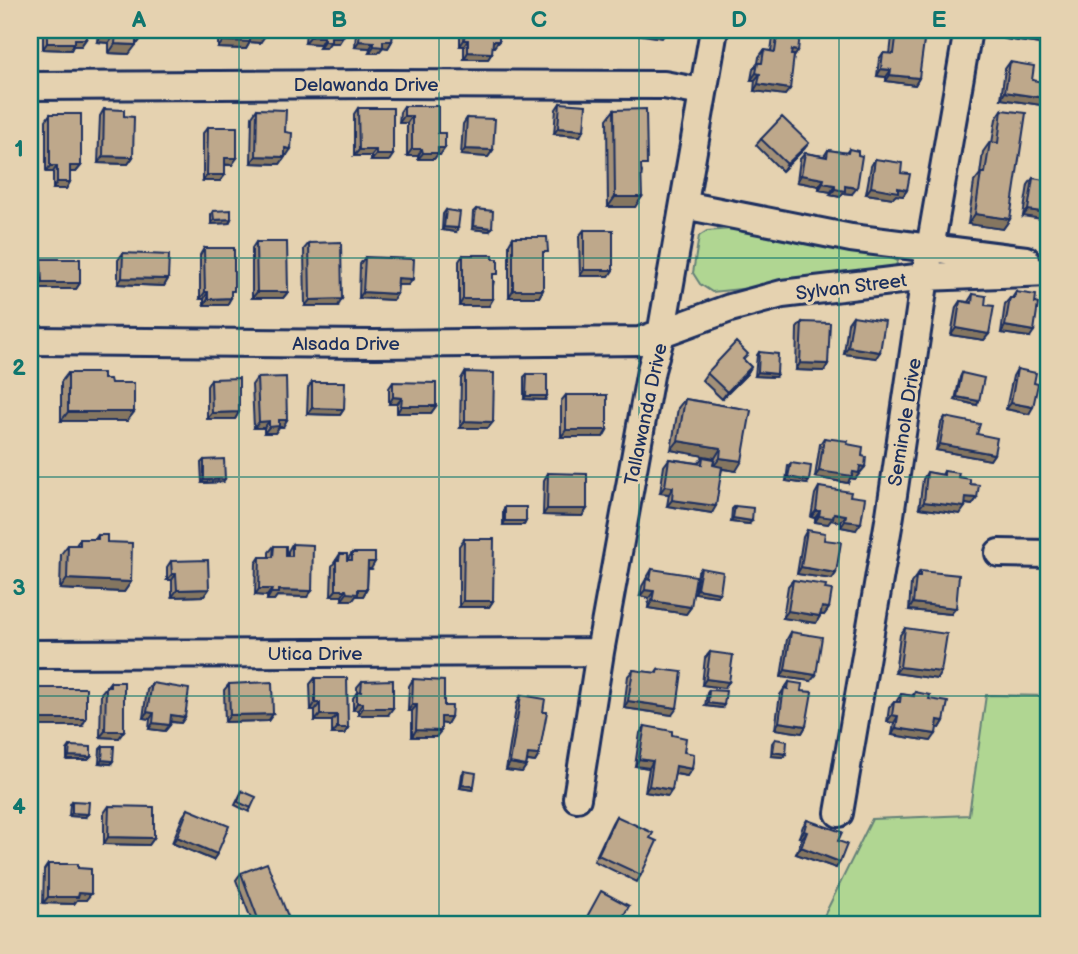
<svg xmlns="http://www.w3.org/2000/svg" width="1078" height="954" viewBox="0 0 1078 954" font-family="'Balsamiq Sans',sans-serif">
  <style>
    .green { fill: #b0d692; stroke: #668278; stroke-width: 2 }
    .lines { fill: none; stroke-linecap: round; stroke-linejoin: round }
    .minor-casing { stroke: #1b2f5e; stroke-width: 32 }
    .minor { stroke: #e5d2b0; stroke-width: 26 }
    .wall { fill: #a39078; stroke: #1b2f5e; stroke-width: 2 }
    .shaded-wall { fill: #857661; stroke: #1b2f5e; stroke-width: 2 }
    .building { fill: #bea88b; stroke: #1b2f5e; stroke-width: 2 }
    .grid { fill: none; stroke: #0f766e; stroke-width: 2; stroke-opacity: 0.55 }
    .labels { text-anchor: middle; stroke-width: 6; stroke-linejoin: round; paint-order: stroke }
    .street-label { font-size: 19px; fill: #1b2f5e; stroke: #e5d2b0 }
    .neatline { fill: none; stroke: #0f766e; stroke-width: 2.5 }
    .grid-label { font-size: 23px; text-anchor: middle; font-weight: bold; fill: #0f766e }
  </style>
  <rect width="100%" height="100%" fill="#e5d2b0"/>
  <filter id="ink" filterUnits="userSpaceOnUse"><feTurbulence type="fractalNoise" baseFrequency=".0143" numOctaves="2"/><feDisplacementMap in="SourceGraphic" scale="14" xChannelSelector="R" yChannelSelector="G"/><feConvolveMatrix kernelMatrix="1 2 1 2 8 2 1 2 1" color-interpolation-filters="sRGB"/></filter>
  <g filter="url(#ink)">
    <path class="green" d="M731 229 888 256 898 261 894 269 886 274 712 292 700 284 693 273 699 236 707 231Z
      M986 695 1048 696V924H820L872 819 969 815Z"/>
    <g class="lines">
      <defs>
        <path id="minor" d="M30 86 384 84 664 85 702 92
          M684 205 851 238 1026 260
          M30 341 375 344 640 341 730 308 782 294 925 277 1048 272
          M999 553 1048 554
          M30 654 600 652
          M577 798 600 652 651 370 661 335 714 30
          M839 813 890 515 925 277 968 30"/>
      </defs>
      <use href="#minor" class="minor-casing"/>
      <use href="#minor" class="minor"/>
    </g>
    <path class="wall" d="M43 30H86V39L81 46H73L71 50 43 49Z
      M98 30H154L149 37H142L138 43H136L129 54 109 53V43L97 42Z
      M218 30H265L260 43 250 42 246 49 218 48Z
      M306 30H344L339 43H330L326 48H319L320 44 305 43Z
      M357 30H393L392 41 388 48 383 47 378 53H369L370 48 355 47 356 32Z
      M460 30H499L494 47H492V53L488 59H464V46H460Z
      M897 30 919 78 915 85 886 81V77L877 76 879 59 883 53 890 54 892 37Z
      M1007 30H1048V45L1005 39Z
      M778 31 798 51 794 57 785 95 754 91 755 80H751L753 69 758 63 759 57 764 50 771 51 773 37Z
      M1010 62 1032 80 1041 105 1001 99 1005 69Z
      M560 103 580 136 554 134 556 109Z
      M404 106 438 133 440 155H437L434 159H418V156H407V123H399L400 112Z
      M358 108 389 161H371V156H354V114Z
      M104 109 124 116 133 157 128 164 98 163 100 116Z
      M257 109 285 132 287 155H285V157L280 164 251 163 252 116Z
      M614 110 642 172 635 207H608L607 119Z
      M1002 110 1010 219 1003 229 968 224 974 182 980 174 983 152 990 142 992 143 996 119Z
      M50 114 81 166 76 172H70V182L66 189H53V172H46V120Z
      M467 118 493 150 488 157 461 155 463 124Z
      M208 127 232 165H225V175L220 181H203V133Z
      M761 139 804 149 782 171 756 145Z
      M849 149 852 194 843 193 840 197 830 195 831 192 819 190V186L797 182 800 159 805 153 824 156 828 150 846 153Z
      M875 159 901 173 907 190 903 196 896 195 893 198 866 194 871 166Z
      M1033 178 1043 186 1048 187 1023 216 1028 185Z
      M476 209 489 231 472 229 473 212Z
      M446 210 456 232 442 230 443 214Z
      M213 211 231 219 229 223 211 224V214Z
      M584 230 613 270 609 276H580L579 236Z
      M513 237 543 290 539 297H509V244Z
      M256 242 288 292 283 298H252V248Z
      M309 243 338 306H305L304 249Z
      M204 248 231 295 227 305H204V299H200V255Z
      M123 253 168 279 164 286 118 284V260Z
      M463 255 494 281 489 306H459V261Z
      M365 257 413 279 408 285H398L397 294 393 300 359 298 360 264Z
      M41 259 80 283 76 289H37V266Z
      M1016 292 1030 337 1001 333 1005 304 1010 298H1012Z
      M973 294 985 305 989 334 984 340 951 335 956 307 960 301 968 302Z
      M853 316 876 358 844 354 848 323Z
      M802 322 828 364 824 371 796 370 797 328Z
      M759 352 775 377 755 376 757 355Z
      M744 360 751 367 747 374 722 399 702 380 707 373Z
      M1017 369 1034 383 1029 414 1006 409 1013 376Z
      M465 372 493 422 488 428H460L461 379Z
      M68 373 103 379 111 383 134 412 127 421H61V382Z
      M962 373 977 405 955 400 960 377Z
      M527 374 545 400 524 399V377Z
      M257 378 283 427H279L275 433H264V428H254L252 385Z
      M211 379 239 412 235 419H207V386Z
      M312 382 344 409 340 415 307 414 308 388Z
      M393 382 436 406 431 413H397V404H389V388Z
      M566 395 607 430 603 437H561V401Z
      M685 399 751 410 736 471 722 469 712 513 667 506 669 494 660 493 664 466 669 459 698 463 703 457 713 466 715 458 671 450 678 408Z
      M945 417 977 434 994 454 990 460 936 450 941 423Z
      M824 438 847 444 862 456 865 467 855 479 850 478 848 483 815 477 820 444Z
      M204 460 223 482 202 483 201 463Z
      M791 463 807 484 786 481 788 466Z
      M944 471 958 477 970 484 977 498 972 505 965 504 960 514 919 508 923 479 927 472 942 475Z
      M548 473 587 509 582 516 543 515 544 480Z
      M819 487 850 496 856 530 841 527V522L831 520 828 524 815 522V518L811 517 815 494Z
      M735 506 749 524 731 522 732 509Z
      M505 507 526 521 524 525H503V510Z
      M807 530 824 540 836 573 832 579 797 574 803 537Z
      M98 535 107 542 131 582 124 592 60 589 61 554 68 545H76L80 539H95Z
      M464 539 493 601 489 607H459V546Z
      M292 544 307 597 277 596 274 600H267V596L255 595 256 563 260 557H269V552L274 546 286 556H288V551Z
      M352 553 371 569H368L367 589 363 596H356L353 600H342V596H331L332 566 340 554 347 560Z
      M171 561 209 589 204 596 172 597V580H167V567Z
      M701 568 720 593 717 596 695 593 698 572Z
      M652 569 691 607 686 614 648 608 649 598 640 596 642 586Z
      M920 571 951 614 909 610 911 583Z
      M793 580 825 589 829 608 824 615 821 614 816 623 783 618 788 586Z
      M1048 594V625H1046V596Z
      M905 628 937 679 895 673 900 635Z
      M791 632 811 681 781 677 787 639Z
      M710 652 724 688 702 685 705 658Z
      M658 669 672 715 624 708 628 676 633 670 655 673Z
      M315 678 348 728 344 734H332V721H315V710H311L310 684Z
      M413 679 444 706 451 717 447 724 441 723 436 737H412V711H408L409 686Z
      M362 681 388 715H358V710H353V698L357 692V687Z
      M110 682 119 738 100 737 101 693Z
      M789 682 806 726 802 733 775 729 780 695Z
      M152 683 185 717 181 723 170 722V725L165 731 149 729 150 719 143 718 147 690Z
      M229 684 273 714 268 721 225 722 224 690Z
      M33 688 82 726H30V693Z
      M709 690 722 708 705 706 707 693Z
      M915 692 929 699 944 721 940 728 937 727 931 741 892 735 894 723 887 722 889 708 894 702H896L901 694 912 696Z
      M521 695 543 712 539 755 535 762 527 761 526 766 522 772 506 770 517 702Z
      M645 726 684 752 687 776 675 774 668 796 645 792 649 768 635 766 640 733Z
      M775 739 786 754 783 757 771 756 772 743Z
      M70 746 91 757 88 760H67V750Z
      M103 746 111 764 99 763 100 749Z
      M464 771 472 790 460 788 462 774Z
      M242 791 251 808 249 812 235 805Z
      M72 801 85 817 69 816 70 804Z
      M109 806 154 838 149 845 104 844V813Z
      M188 809 217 854 213 860 172 843 183 816Z
      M616 816 641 875 637 882 594 861 612 823Z
      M807 820 838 841 836 868 796 854 802 838 799 837 803 826Z
      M48 864 78 868 86 900H77L74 904 43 903 44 870Z
      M241 873 289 919 285 924H253L236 880Z"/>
    <path class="shaded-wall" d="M144 30H154L149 37H142L138 43H130L136 33Z
      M567 30H597L594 33H565Z
      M637 30H655L666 32 662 38 635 34Z
      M1010 32 1048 38V45L1005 39Z
      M104 33H116L109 43 97 42Z
      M250 36H265L260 43 250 42 246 49 218 48 223 41Z
      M310 37H324L320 44 305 43Z
      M331 37H343L339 43H330L326 48H319L324 41Z
      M75 39H86L81 46H73L71 50 43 49 47 43Z
      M464 40H468L464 46H460Z
      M359 41 374 42 370 48 355 47Z
      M383 41H392L388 48 383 47 378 53H369L374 46Z
      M493 41H499L494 47H488Z
      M115 44 136 45 129 54 109 53Z
      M792 50 798 51 794 57 787 56Z
      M468 52 492 53 488 59H464Z
      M881 69 891 70 886 77 877 76Z
      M756 73 760 74 755 80H751Z
      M890 75 919 78 915 85 886 81Z
      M758 84 790 89 785 95 754 91Z
      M1005 92 1045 98 1041 105 1001 99Z
      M404 116H412L407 123H399Z
      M558 128 584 130 580 136 554 134Z
      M809 143 804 149 782 171 787 164Z
      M285 148 291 149 287 155H281Z
      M438 148H445L440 155H437L434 159H418L423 153Z
      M412 149H422L418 156H407Z
      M465 149 493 150 488 157 461 155Z
      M359 150H376L371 156H354Z
      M376 155H393L389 161H371Z
      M103 156 133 157 128 164 98 163Z
      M256 156 285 157 280 164 251 163Z
      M225 158H237L232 165 220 164Z
      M50 166H57L53 172H46Z
      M70 166H81L76 172H66Z
      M207 175H225L220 181H203Z
      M801 175 824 179 819 186 797 182Z
      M57 182H70L66 189H53Z
      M823 183 835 185 831 192 819 190Z
      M845 186 857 188 852 194 843 193 840 197 830 195 835 189Z
      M871 187 898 188 907 190 903 196 896 195 893 198 866 194Z
      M615 197H642L635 207H608Z
      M1028 210 1048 213V220L1023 216Z
      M975 214 1010 219 1003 229 968 224Z
      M231 219 229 223 211 224 214 220Z
      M474 226 492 228 489 231 472 229Z
      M444 227 458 228 456 232 442 230Z
      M584 270H613L609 276H580Z
      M122 278 168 279 164 286 118 284Z
      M398 278 413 279 408 285H393Z
      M42 283H80L76 289H37Z
      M513 290H543L539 297H509Z
      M205 292H208L204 299H200Z
      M257 292H288L283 298H252Z
      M363 292 397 294 393 300 359 298Z
      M231 298 227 305H204L208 299Z
      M342 299 338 306H305L310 300Z
      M463 299H493L489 306H459Z
      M1005 326 1034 331 1030 337 1001 333Z
      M956 328 989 334 984 340 951 335Z
      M848 347 880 352 876 358 844 354Z
      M800 363 828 364 824 371 796 370Z
      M751 367 747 374 722 399 727 392Z
      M758 372 777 374 775 377 755 376Z
      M526 396H547L545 400 524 399Z
      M393 397 402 398 397 404H389Z
      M957 397 979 401 977 405 955 400Z
      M1011 403 1033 407 1029 414 1006 409Z
      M401 406H436L431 413H397Z
      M312 408 344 409 340 415 307 414Z
      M68 412H134L127 421H61Z
      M239 412 235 419H207L212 413Z
      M279 420H287L283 427H279L275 433H264L269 427Z
      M269 421 264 428H254L259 422Z
      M465 421 493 422 488 428H460Z
      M566 430H607L603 437H561Z
      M678 441 721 448 715 458 671 450Z
      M940 444 994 454 990 460 936 450Z
      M720 458 742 461 736 471 713 467Z
      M860 466 865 467 855 479 850 478 848 483 815 477 819 471 853 472Z
      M788 477 809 481 807 484 786 481Z
      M225 479 223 482 202 483 204 480Z
      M665 486 673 487 669 494 660 493Z
      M966 497 977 498 972 505 962 503Z
      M672 500 716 506 712 513 667 506Z
      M924 502 965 507 960 514 919 508Z
      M547 509H587L582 516 543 515Z
      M816 511H820L815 518 811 517Z
      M834 513 846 515 841 522 831 520 828 524 815 522 819 516Z
      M733 518 752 521 749 524 731 522Z
      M505 521H526L524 525H503Z
      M845 521 861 523 856 530 841 527Z
      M368 562H375L371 569H363Z
      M801 567 836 573 832 579 797 574Z
      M172 574H176L172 580H167Z
      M67 579 131 582 124 592 60 589Z
      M209 589 204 596 172 597 177 590Z
      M259 589H272L267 596 255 595Z
      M358 589H367L363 596H356L353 600H342L347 593Z
      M697 589 720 593 717 596 695 593Z
      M279 590 312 591 307 597 277 596 274 600H267L271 593Z
      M336 590H346L342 596H331Z
      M645 590 654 591 649 598 640 596Z
      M463 601H493L489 607H459Z
      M652 601 691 607 686 614 648 608Z
      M913 603 956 608 951 614 909 610Z
      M822 607 829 608 824 615 818 614Z
      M788 611 820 616 816 623 783 618Z
      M900 667 941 672 937 679 895 673Z
      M785 670 816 675 811 681 781 677Z
      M706 679 729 682 724 688 702 685Z
      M628 701 677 708 672 715 624 708Z
      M315 703H320L315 710H311Z
      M357 703H363L358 710H353Z
      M708 703 724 705 722 708 705 706Z
      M412 705H417L412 711H408Z
      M363 708H393L388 715H358Z
      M147 712 154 713 150 719 143 718Z
      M273 714 268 721 225 722 230 715Z
      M171 715 185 717 181 723 167 721Z
      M320 715H337L332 721H315Z
      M892 715 898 716 894 723 887 722Z
      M441 717H451L447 724 436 723Z
      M33 719H86L82 726H30V724Z
      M938 720 944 721 940 728 933 727Z
      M779 722 806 726 802 733 775 729Z
      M153 723 170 725 165 731 149 729Z
      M337 728H348L344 734H332Z
      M896 728 936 734 931 741 892 735Z
      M416 730 441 731 436 737H412Z
      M105 731H124L119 738 100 737Z
      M773 752 786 754 783 757 771 756Z
      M528 754 539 755 535 762 524 760Z
      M69 756 91 757 88 760H67Z
      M639 759 653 761 649 768 635 766Z
      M102 760 113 761 111 764 99 763Z
      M510 763 526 766 522 772 506 770Z
      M676 766 692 769 687 776 671 773Z
      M462 785 474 786 472 790 460 788Z
      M649 786 672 790 668 796 645 792Z
      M72 813 88 814 85 817 69 816Z
      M804 831 807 832 802 838 799 837Z
      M108 837 154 838 149 845 104 844Z
      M177 837 217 854 213 860 172 843Z
      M801 847 840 862 836 868 796 854Z
      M79 893 91 894 86 900H77L74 904 43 903 48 897Z
      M289 919 285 924H276Z"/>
    <path class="building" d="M30 30H32V41H30Z
      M47 30H86V39H75V43H47Z
      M104 30H145V33H136V45L115 44 116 33H104Z
      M223 30H265V36H250V42L223 41Z
      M310 30H344L343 37H331V42L324 41V37H310Z
      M360 30H393L392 41H383V47L374 46V42L359 41Z
      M465 30H499V41H493L492 53 468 52V40H464Z
      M897 30 925 34 919 78 890 75 891 70 881 69 883 53 894 54Z
      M1010 30H1048V38L1010 32Z
      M778 31 800 34 798 51 792 50 791 55H794L790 89 758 84 760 74 756 73 758 63H762L764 50 775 52Z
      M1010 62 1034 66 1032 80 1048 83 1045 98 1005 92Z
      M560 103 586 105 584 130 558 128Z
      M404 106H438V133H445V148H438V153H423L422 149H412V116H404Z
      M358 108H393V155H376V150H359Z
      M104 109 124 110V116L134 117 133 157 103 156Z
      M257 109 286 110 285 132 292 133 291 149 285 148V157L256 156Z
      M646 109 647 165H641L642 197H615L614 110Z
      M1002 110 1026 113 1010 219 975 214 981 173H985L990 142 998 143Z
      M50 114H81V166H70V182H57V166H50Z
      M782 117 809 143 787 164 761 139Z
      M467 118 495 119 493 150 465 149Z
      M208 127H237V158H225V175H207Z
      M849 149 858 151V155L862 156 857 188 845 186V191L835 189V185L823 183 824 179 801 175 805 153 827 157 828 150 848 153Z
      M875 159 902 163 901 173 910 174 907 190 898 188V192L871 187Z
      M1033 178 1044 180 1043 186 1048 187V213L1028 210Z
      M476 209 493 211 492 228 474 226Z
      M231 210V219L214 220 213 211Z
      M446 210 460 212 458 228 444 227Z
      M584 230H613V270H584Z
      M513 237H547L548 252H543V290H513Z
      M256 242H287L288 292H257Z
      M341 242 342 299 310 300 309 243Z
      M204 248H234V291H231V298L208 299V292H205Z
      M123 253 169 255 168 279 122 278Z
      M463 255H493V259H498V274H493V299H463Z
      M365 257 414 259 413 279 398 278 397 294 363 292Z
      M41 259H80V283H42Z
      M1016 292 1036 295 1035 303 1038 304 1034 331 1005 326 1010 298H1015Z
      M973 294 986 296 985 305 994 306 989 334 956 328 960 301 972 303Z
      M853 316 885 321 880 352 848 347Z
      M802 322 830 323 828 364 800 363Z
      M736 342 748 354 743 359 751 367 727 392 707 373Z
      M759 352 778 354 777 374 758 372Z
      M1017 369 1036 373 1034 383 1038 384 1033 407 1011 403Z
      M465 372 494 373 493 422 465 421Z
      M68 373H103V379H110L111 383H134V412H68Z
      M962 373 984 378 979 401 957 397Z
      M527 374H547V396H526Z
      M286 377 287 420H279V426L269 427V421L259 422 257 378Z
      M239 378V412L212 413 211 379Z
      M312 382H345L344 409 312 408Z
      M393 382 436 383V406H401L402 398 393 397Z
      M566 395H607V430H566Z
      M685 399 751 410 742 461 720 458 721 448 678 441Z
      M945 417 980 424 977 434 997 438 994 454 940 444Z
      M824 438 848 441 847 444 863 447 862 456 866 457 865 467 860 466 859 473 853 472 852 476 819 471Z
      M703 457 714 459 713 465 722 467 716 506 672 500 673 487 665 486 669 459 702 464Z
      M224 459 225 479 204 480V460Z
      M791 463 811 466 809 481 788 477Z
      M944 471 959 473 958 477 970 479V484L979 485 977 498 966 497 965 507 924 502 927 472 944 475Z
      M548 473 587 474V509H547Z
      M819 487 851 492 850 496 865 498 861 523 845 521 846 515 834 513 833 518 819 516 820 511H816Z
      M735 506 753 508 752 521 733 518Z
      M505 507H526V521H505Z
      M807 530 825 533 824 540 841 542 836 573 801 567Z
      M98 535H107V542L132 543 131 582 67 579 68 545H80V539H98Z
      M464 539H494L493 601H463Z
      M292 544 313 545 312 591 279 590V593H271L272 589H259L260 557H273L274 546H286V556H292Z
      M352 553H375V562H368L367 589H358V594L347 593 346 590H336V560H339L340 554H347V560H352Z
      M208 560 209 589 177 590 176 574H172L171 561Z
      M701 568 723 572 720 593 697 589Z
      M652 569 696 576 691 607 652 601 654 591 645 590 646 579 650 580Z
      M920 571 959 575 956 608 913 603 916 577H920Z
      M793 580 826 585 825 589 832 590 829 608 822 607 820 616 788 611Z
      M905 628 947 634 941 672 900 667Z
      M791 632 822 637 816 675 785 670Z
      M710 652 733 655 729 682 706 679Z
      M658 669 682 672 677 708 628 701 633 670 657 673Z
      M315 678H347L348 728H337V715H320V703H315Z
      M413 679 444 681V706H452L451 717H441V731L416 730 417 705H412Z
      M393 680V708H363V703H357V691L361 692 362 681Z
      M110 682H124V731H105L106 686H110Z
      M272 682 273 714 230 715 229 684Z
      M789 682 802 684 801 691 812 692 806 726 779 722 784 688 788 689Z
      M152 683 189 689 185 717 171 715 170 725 153 723 154 713 147 712Z
      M33 688H86V719H33Z
      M709 690 726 691 724 705 708 703Z
      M915 692 930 695 929 699 948 702 944 721 938 720 936 734 896 728 898 716 892 715 894 702H900L901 694 914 696Z
      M521 695 545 699 543 712H547L539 755 528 754 526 766 510 763Z
      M645 726 672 731V735L686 738 684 752 694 754 692 769 676 766 672 790 649 786 653 761 639 759Z
      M775 739 787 741 786 754 773 752Z
      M70 746 91 747V757L69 756Z
      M103 746H114L113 761 102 760Z
      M464 771 476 773 474 786 462 785Z
      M242 791 256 797 251 808 238 802Z
      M72 801 89 802 88 814 72 813Z
      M109 806 154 807V838L108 837Z
      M188 809 229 826 217 854 177 837Z
      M616 816 653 833 650 838 657 841 641 875 598 855Z
      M807 820 842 832 838 841 847 844 840 862 801 847 807 832 804 831Z
      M267 863 289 919 276 924H260L241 873Z
      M48 864H78V868L91 869V894L79 893 78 897H48Z
      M601 891 629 906 619 924H583Z"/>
  </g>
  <path class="grid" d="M239 30V924M439 30V924M639 30V924M839 30V924M30 258H1048M30 477H1048M30 696H1048"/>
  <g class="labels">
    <g class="street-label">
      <text x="366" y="91">Delawanda Drive</text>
      <text transform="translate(851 286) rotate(-7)" y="7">Sylvan Street</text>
      <text x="346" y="350">Alsada Drive</text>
      <text transform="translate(645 414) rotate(-78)" y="7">Tallawanda Drive</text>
      <text transform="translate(904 422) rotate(-81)" y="7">Seminole Drive</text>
      <text x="315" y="660">Utica Drive</text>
    </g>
  </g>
  <rect width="1078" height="954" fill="none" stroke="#e5d2b0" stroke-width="77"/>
  <rect x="38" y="38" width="1002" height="878" class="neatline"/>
  <g class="grid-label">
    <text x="139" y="27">A</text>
    <text x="339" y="27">B</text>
    <text x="539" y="27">C</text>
    <text x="739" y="27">D</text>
    <text x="939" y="27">E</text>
    <text x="19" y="156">1</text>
    <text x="19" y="375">2</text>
    <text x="19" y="595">3</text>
    <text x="19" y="814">4</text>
  </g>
</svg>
